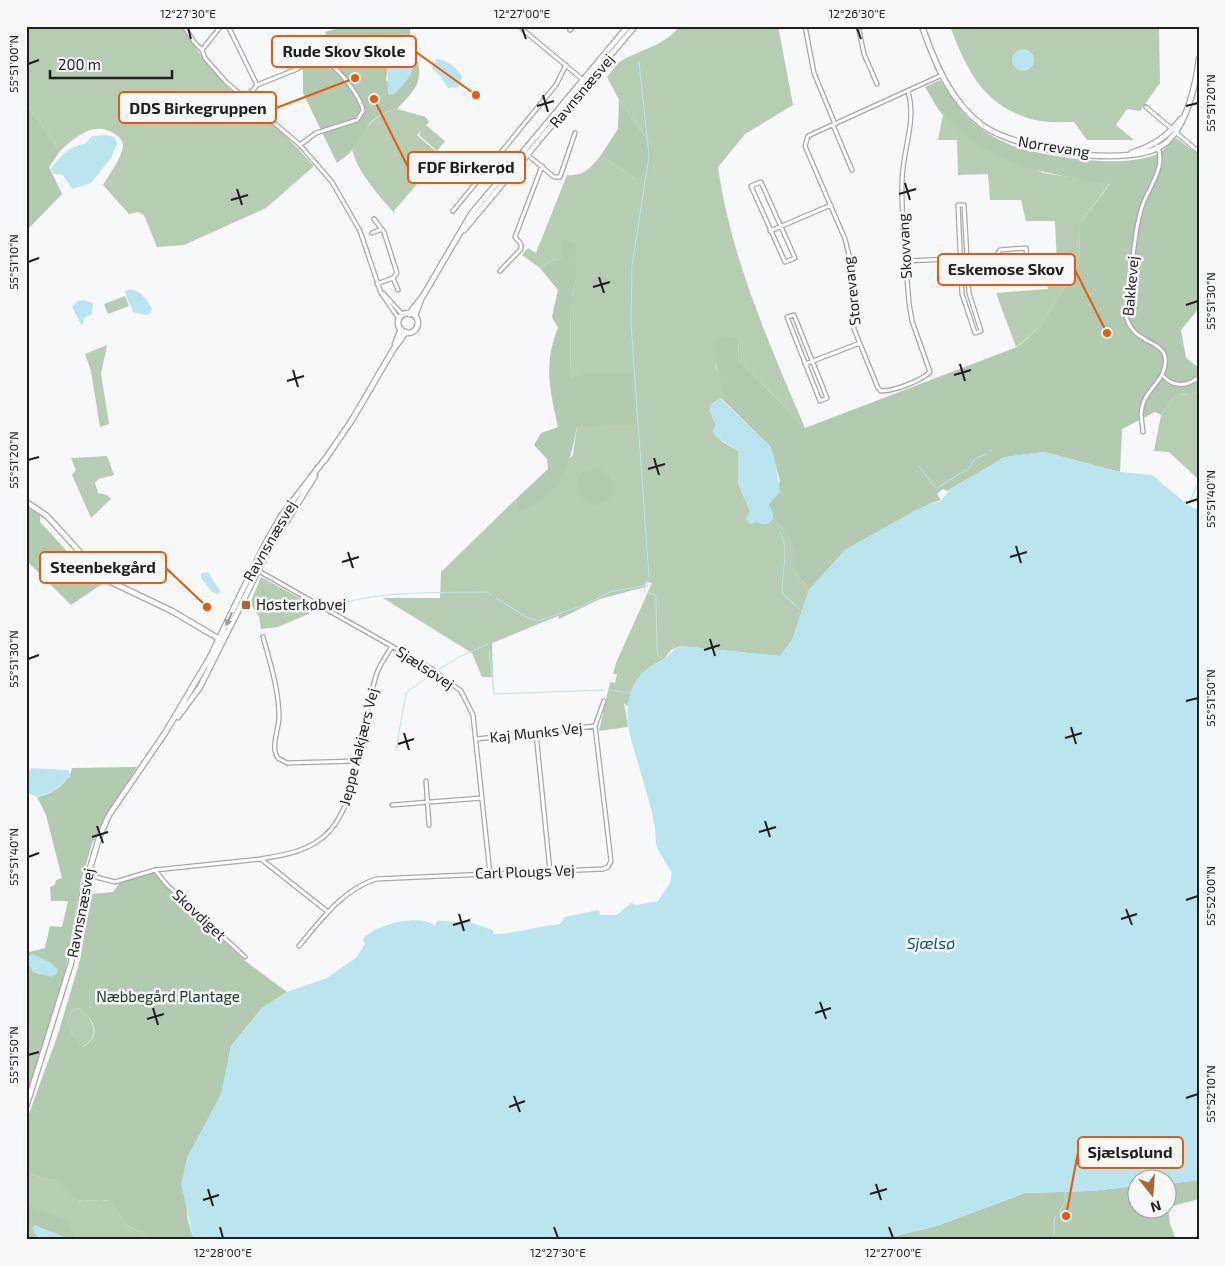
<svg xmlns="http://www.w3.org/2000/svg" width="1225" height="1266" viewBox="0 0 1225 1266" font-family="'Exo 2',sans-serif">
  <style>
    .green { fill: #b6ccb3 }
    .forest { fill: #b2caaf; fill-rule: evenodd }
    .water { fill: #bae4ee }
    .lines { fill: none; stroke-linecap: round; stroke-linejoin: round }
    .stream { stroke: #bae4ee; stroke-width: 1 }
    .minor-casing { stroke: #a6a8a9; stroke-width: 5.5 }
    .tertiary-casing { stroke: #a6a8a9; stroke-width: 7 }
    .secondary-casing { stroke: #a6a8a9; stroke-width: 7 }
    .minor { stroke: #fff; stroke-width: 3 }
    .tertiary { stroke: #fff; stroke-width: 4.5 }
    .secondary { stroke: #fff; stroke-width: 4.5 }
    .oneway { fill: #9a9a9b }
    .ticks { fill: none; stroke: #1f1f20; stroke-width: 2 }
    .poi-dot { fill: #a86830; stroke: #f6f8fa; stroke-width: 2 }
    .labels { text-anchor: middle; stroke-width: 5; stroke-linejoin: round; paint-order: stroke }
    .street-label { font-size: 15px; fill: #1f1f20; stroke: #f6f8fa }
    .poi-label { font-size: 15px; fill: #1f1f20; stroke: #f6f8fa; text-anchor: start }
    .park-label { font-size: 15px; fill: #1f421c; stroke: #f6f8fa }
    .water-label { font-size: 16px; font-style: italic; fill: #085e6d; stroke: #f6f8fa }
    .leader { fill: none; stroke: #e8590c; stroke-width: 2 }
    .callout-dot { fill: #e8590c; stroke: #f6f8fa; stroke-width: 2 }
    .callout { fill: #f6f8fa; stroke: #e8590c; stroke-width: 2 }
    .callout-label { font-size: 16px; text-anchor: middle; font-weight: bold; fill: #1f1f20 }
    .neatline { fill: none; stroke: #1f1f20; stroke-width: 2 }
    .ticks-label { font-size: 12px; text-anchor: middle; fill: #1f1f20 }
  </style>
  <rect width="100%" height="100%" fill="#f6f8fa"/>
  <path class="green" d="M26 26H181L207 64 236 96 231 97 237 105C263 108 296 147 314 166L266 208 184 245 157 247 144 215 138 212 129 214 103 185C110 173 121 160 123 146 123 140 119 137 115 134 94 120 75 137 60 151L26 103Z
    M680 26H778L793 105 745 134 718 167C731 259 769 343 805 428L738 359 739 341 719 349 716 367 724 390 723 400 720 398 712 417 716 424 713 431 721 441 738 451V483L750 511 758 522 762 524 769 523 773 518 785 531 800 558 794 570 809 590 792 640 780 656 680 646 671 650 664 659 651 666 642 673 627 706 624 703 628 727 599 731 610 682 615 683 617 674H613L616 663 652 583 645 582V587L600 599 559 619 558 616 492 643 493 677H482L472 653 383 598H440L441 572 515 500 519 510 573 455 577 426 570 381 571 296 576 280 564 264 556 259 540 268 522 255 528 248 536 253 567 175C583 177 592 167 601 155L636 179 652 146 619 100 607 77C612 71 617 63 623 60 644 48 664 46 680 26Z
    M950 26H1159L1160 83 1140 111 1127 109 1116 125 1134 140H1087L1074 122C1061 122 1047 123 1035 120 984 107 967 71 950 26Z
    M397 109 426 117 429 122 426 125 445 141 437 151 419 135 422 130 417 135 441 156 394 211 395 214C378 194 360 176 352 150 363 131 374 113 397 109Z
    M943 115 957 127 1043 173 1110 183 1079 225 1080 262 1040 327 1016 347 996 293 1048 289 1044 266H1057L1055 221H1026L1021 200H990L988 174 958 175 957 140H938Z
    M125 296 129 306 108 314 104 304Z
    M107 345 101 374 109 424 100 427 91 371 85 354Z
    M1199 391V480L1169 452 1154 451 1161 415 1175 395 1192 394Z
    M107 456 114 475 98 479 95 483 98 493 107 495 111 499 91 518 72 475 76 470 71 458Z
    M261 577 320 609 278 627 261 629 259 617 250 603Z
    M78 1008C94 1018 102 1037 82 1047 72 1034 64 1026 72 1010Z
    M26 1173 61 1182C80 1212 82 1196 110 1201L126 1225 151 1237V1240H26Z"/>
  <path class="forest" d="M337 26H411C405 45 426 61 417 84 413 93 404 101 397 109 367 115 368 130 352 150 349 155 342 159 337 163L303 93V67L332 52 325 32 336 29ZM382 59 412 74 386 81 388 67Z
    M940 80C951 96 961 113 976 125 989 135 1007 145 1023 149 1059 158 1120 168 1155 155 1163 152 1170 143 1176 138L1199 155V308L1181 330 1186 358 1199 368V391L1192 394 1175 395 1161 415 1155 412 1122 429 1120 472 1044 452 1005 457 947 491 943 489 937 494 941 500 931 503 845 550 809 590 794 570 799 558 785 531 773 518 772 511 768 505 780 481 770 446 723 400C724 388 719 380 717 368 715 358 719 349 716 339L734 337 739 341 738 359 805 428 1017 347 1040 327 1080 262 1079 225 1110 184C1046 174 991 166 944 116 936 108 931 96 925 87Z
    M619 100 652 146 651 169 636 179 601 155 618 129Z
    M26 103 60 151 49 167 62 194 26 231V201L28 202 29 197 26 192Z
    M563 239 575 244 576 280 571 296 570 380 586 373H631L635 425 577 426C569 468 563 494 519 511L515 500 548 469 547 459 534 445 541 433 558 427C550 390 543 365 558 328L552 317 558 290 540 268 556 259 564 263Z
    M599 468 610 477 611 498 594 506 582 497 578 481 582 472Z
    M26 507 40 514V522L80 565 105 582 71 605 26 560Z
    M137 767 104 818 92 844 81 881 66 968 26 1098V953L45 948 50 926 62 927 68 901H51L50 887 55 885 56 880 62 878 46 815 37 797C52 795 69 783 72 768Z
    M154 869 164 885 244 960 287 992 262 1008 231 1046 222 1094 187 1158V1217L194 1240H151V1237L126 1225 110 1201C82 1196 80 1212 60 1182L26 1173V1122L58 1034 80 960 91 894 113 892 124 877ZM78 1008C94 1018 103 1036 83 1047 72 1035 64 1026 72 1010Z
    M1199 1180V1199L1168 1207 1170 1224 1176 1240H891L895 1236 937 1226 1025 1193 1090 1191 1137 1186 1138 1208H1168V1184Z
    M26 1205 68 1221 75 1240H62V1236L35 1225 32 1228 26 1226Z"/>
  <path class="water" d="M385 35C414 57 425 66 394 94L389 95C385 85 391 68 386 63 381 57 374 57 369 51L371 44Z
    M1012 60a11 11 0 1 1 22 0a11 11 0 1 1-22 0Z
    M436 59C447 60 456 67 462 76L459 87 448 88 441 77 432 68Z
    M105 135 115 137 117 144 111 158 91 183 72 189 63 175 54 174 51 169C60 156 69 146 85 144L92 136Z
    M127 290C140 288 145 299 152 308L150 313 146 315 133 312 125 292Z
    M84 300 93 303 92 314 84 318 82 326 72 307 78 301Z
    M720 398 770 446 774 456 780 492 768 505 772 511 773 518 769 523 762 524 757 522 750 524 746 519 750 511 738 483V451L715 436 713 431 716 424 709 410 711 404Z
    M1044 452 1120 472 1152 475 1189 506 1199 510V1180L1168 1184V1178H1138L1137 1186 1090 1191 1025 1193 937 1226 895 1236 891 1240H194L181 1184 187 1158 221 1094 231 1046 262 1008 287 992 327 978 356 958 365 944 363 939C375 924 421 913 435 926L437 921C448 920 457 925 467 921L492 930 494 934C516 934 537 926 560 924L565 917 599 910 600 915H617L631 903 636 905 658 901 670 883 672 873C667 864 661 856 657 847 655 840 656 835 655 828 653 813 647 795 643 780 634 746 613 704 643 672 649 666 656 664 663 660 669 656 672 650 680 646L780 656 792 640 809 590 845 550 912 512 931 503 940 502 951 488 1005 457Z
    M208 572 220 591 218 594 212 592 201 578V574Z
    M32 768 68 770 71 776 54 791 37 797 26 792V774Z
    M32 954 50 962 58 970 57 974 52 977 34 973 29 965 28 957Z
    M35 1225 62 1236V1240H39L32 1228Z"/>
  <g class="lines">
    <path class="stream" d="M639 62 649 156 632 266 631 324 649 577
      M990 452 991 450
      M919 466 935 487
      M1197 481 1199 477
      M937 488 968 469 976 458 987 454
      M1189 506 1196 486
      M780 532C791 553 780 572 783 594L802 611
      M646 592 644 591 648 580
      M648 593 654 594 656 598 657 649 658 657 664 659
      M496 598 528 618 539 621 586 604 610 592 647 585
      M329 607C380 590 433 593 487 592L492 595
      M489 651 494 694 604 690
      M438 670 459 657 488 644
      M609 690 632 693
      M396 750 406 693 432 674
      M1059 1213 1066 1200 1065 1192
      M1054 1235V1219L1056 1216"/>
    <defs>
      <path id="minor" d="M184 26 194 42 202 50 205 58 226 82 300 145 332 182 360 231 381 293 399 319
        M228 26 257 85
        M524 26 522 29 588 84
        M805 26 814 73 835 124
        M858 26 864 54 877 84
        M570 30 574 26
        M202 50 221 26
        M908 91C917 122 902 151 902 182 901 222 906 263 909 303L912 321 930 372C921 381 894 391 881 391L878 388 854 329 849 255 845 239 805 146 808 136 942 75
        M245 100 257 85 297 69 318 57C331 57 363 99 363 111L357 120 316 133 300 145
        M1146 107 1199 152
        M833 125 852 170
        M523 151 554 177H560L575 133
        M761 182 795 258 785 262 751 186Z
        M958 205H964L969 293 981 331 975 333 962 294Z
        M453 211 556 85 566 65
        M374 219 384 232 397 273 393 278 377 284
        M770 231 831 205
        M372 233 382 229
        M906 261 995 257 1001 263 1027 262 1026 248 1000 250 995 257
        M500 271 521 249V244L515 237 542 166
        M393 278 398 290
        M383 293 403 315
        M794 315 827 398 820 401 787 317Z
        M805 364 860 343
        M1163 376C1173 387 1187 387 1199 377
        M1143 432C1142 422 1139 411 1144 401 1151 385 1168 377 1165 357 1162 340 1132 343 1126 316 1133 281 1131 244 1141 210 1146 190 1168 167 1157 146
        M257 570 432 669 461 691 473 715 490 874
        M263 637C270 662 279 690 279 717 279 729 270 748 278 758L287 763 357 761
        M536 733 550 871
        M477 739 595 726
        M426 781 429 825
        M392 805 482 798
        M261 859C283 855 305 852 322 838 361 809 361 718 377 673 380 664 387 655 392 646
        M155 870 167 885 245 957
        M88 875 115 882 155 870 261 859 328 912
        M299 946C321 920 342 890 376 879L603 869 608 867 611 861 595 726 604 701"/>
      <path id="tertiary" d="M922 26C935 63 950 101 982 125 1016 150 1134 171 1167 142 1187 124 1196 84 1199 59
        M1131 153C1153 146 1167 137 1181 119
        M26 502 47 516 87 560 111 582 172 611 221 640"/>
      <path id="secondary" d="M464 230 635 26
        M398 323a10 10 0 1 1 20 0a10 10 0 1 1-20 0Z
        M409 314 423 296 471 214 628 26
        M415 316 422 297
        M395 344 401 329
        M324 461 352 420 393 350 406 332
        M178 717 200 687 268 551 315 476
        M26 1107 71 963 83 891 100 835 109 815 165 733 209 659 264 546 281 516 325 459"/>
    </defs>
    <use href="#minor" class="minor-casing"/>
    <use href="#tertiary" class="tertiary-casing"/>
    <use href="#secondary" class="secondary-casing"/>
    <use href="#minor" class="minor"/>
    <use href="#tertiary" class="tertiary"/>
    <use href="#secondary" class="secondary"/>
  </g>
  <defs><path id="oneway-solid" d="M-6-.8H1V-3.2L6.5 0L1 3.2V.8H-6Z" transform="scale(1.25)"/></defs>
  <use class="oneway" href="#oneway-solid" transform="translate(229 619) rotate(115)"/>
  <path class="ticks" d="M188 28 191 39M522 28 526 39M857 28 861 39M28 64 39 60M543 95 548 112M537 106 554 101M1186 106 1198 103M905 183 910 200M237 189 242 205M899 194 916 189M231 200 248 195M28 262 39 258M599 277 604 293M593 287 610 282M1186 305 1198 301M960 364 965 381M293 370 298 387M954 375 971 370M287 381 304 376M654 458 659 475M28 460 39 457M648 469 665 464M1186 503 1198 499M1016 546 1021 563M348 552 353 568M1010 557 1027 552M342 562 359 557M710 639 715 656M704 650 720 645M28 659 39 655M1186 701 1198 698M1071 727 1076 744M404 733 409 750M1065 738 1082 733M398 744 414 739M765 821 770 837M97 826 103 843M759 832 776 827M92 837 108 832M28 857 39 853M1186 900 1198 896M1126 909 1132 925M459 914 464 931M1121 919 1137 914M453 925 470 920M820 1002 826 1019M153 1008 158 1025M815 1013 831 1008M147 1019 164 1014M28 1055 39 1052M514 1096 520 1112M1186 1098 1198 1094M509 1107 525 1101M876 1184 881 1200M208 1189 213 1206M870 1194 887 1189M203 1200 219 1195M220 1227 223 1238M554 1227 558 1238M889 1227 893 1238"/>
  <rect class="poi-dot" x="241" y="600" width="10" height="10" rx="2.5"/>
  <g class="labels">
    <g class="street-label">
      <text transform="translate(582 91) rotate(-50)" y="5">Ravnsnæsvej</text>
      <text transform="translate(1054 147) rotate(9)" y="5">Nørrevang</text>
      <text transform="translate(905 246) rotate(-93)" y="5">Skovvang</text>
      <text transform="translate(1131 286) rotate(-85)" y="5">Bakkevej</text>
      <text transform="translate(852 291) rotate(-96)" y="5">Storevang</text>
      <text transform="translate(270 541) rotate(-60)" y="5">Ravnsnæsvej</text>
      <text transform="translate(425 668) rotate(33)" y="5">Sjælsøvej</text>
      <text transform="translate(536 733) rotate(-6)" y="5">Kaj Munks Vej</text>
      <text transform="translate(359 747) rotate(-76)" y="5">Jeppe Aakjærs Vej</text>
      <text transform="translate(525 872) rotate(-2)" y="5">Carl Plougs Vej</text>
      <text transform="translate(81 913) rotate(-79)" y="5">Ravnsnæsvej</text>
      <text transform="translate(199 915) rotate(43)" y="5">Skovdiget</text>
    </g>
    <g class="poi-label">
      <text x="256" y="610">Høsterkøbvej</text>
    </g>
    <g class="park-label">
      <text x="168" y="1002">Næbbegård Plantage</text>
    </g>
    <g class="water-label">
      <text x="931" y="949">Sjælsø</text>
    </g>
  </g>
  <path class="leader" d="M476 95L416 52M355 78L276 108M374 99L408 167M1107 333L1075 270M207 607L166 568M1066 1216L1078 1152"/>
  <g class="callout-dot">
    <circle cx="476" cy="95" r="5"/>
    <circle cx="355" cy="78" r="5"/>
    <circle cx="374" cy="99" r="5"/>
    <circle cx="1107" cy="333" r="5"/>
    <circle cx="207" cy="607" r="5"/>
    <circle cx="1066" cy="1216" r="5"/>
  </g>
  <g class="callout">
    <rect x="272" y="36" width="144" height="31" rx="5"/>
    <rect x="119" y="92" width="157" height="31" rx="5"/>
    <rect x="408" y="152" width="117" height="31" rx="5"/>
    <rect x="938" y="254" width="137" height="31" rx="5"/>
    <rect x="40" y="552" width="126" height="31" rx="5"/>
    <rect x="1078" y="1137" width="105" height="31" rx="5"/>
  </g>
  <g class="callout-label">
    <text x="344" y="57">Rude Skov Skole</text>
    <text x="198" y="114">DDS Birkegruppen</text>
    <text x="466" y="173">FDF Birkerød</text>
    <text x="1006" y="275">Eskemose Skov</text>
    <text x="103" y="573">Steenbekgård</text>
    <text x="1130" y="1158">Sjælsølund</text>
  </g>
  <rect width="1225" height="1266" fill="none" stroke="#f6f8fa" stroke-width="55"/>
  <g transform="translate(1152 1194) rotate(163)"><circle r="24" fill="#f6f8fa" stroke="#a0a1a3"/>
  <path d="M0-4L9 19L0 12L-9 19Z" fill="#a86830"/>
  <text y="-8" font-size="14" font-weight="bold" text-anchor="middle" fill="#1f1f20">N</text>
  </g>
  <path d="M50 70v8h122v-8" fill="none" stroke="#1f1f20" stroke-width="2.5"/>
  <text x="58" y="70" font-size="15" fill="#1f1f20" stroke="#f6f8fa" stroke-width="4" paint-order="stroke">200 m</text>
  <rect x="28" y="28" width="1170" height="1210" class="neatline"/>
  <g class="ticks-label">
    <text x="188" y="18">12°27'30"E</text>
    <text x="522" y="18">12°27'00"E</text>
    <text x="857" y="18">12°26'30"E</text>
    <text transform="translate(14 64) rotate(-90)" y="4">55°51'00"N</text>
    <text transform="translate(1211 103) rotate(-90)" y="4">55°51'20"N</text>
    <text transform="translate(14 262) rotate(-90)" y="4">55°51'10"N</text>
    <text transform="translate(1211 301) rotate(-90)" y="4">55°51'30"N</text>
    <text transform="translate(14 460) rotate(-90)" y="4">55°51'20"N</text>
    <text transform="translate(1211 499) rotate(-90)" y="4">55°51'40"N</text>
    <text transform="translate(14 659) rotate(-90)" y="4">55°51'30"N</text>
    <text transform="translate(1211 698) rotate(-90)" y="4">55°51'50"N</text>
    <text transform="translate(14 857) rotate(-90)" y="4">55°51'40"N</text>
    <text transform="translate(1211 896) rotate(-90)" y="4">55°52'00"N</text>
    <text transform="translate(14 1055) rotate(-90)" y="4">55°51'50"N</text>
    <text transform="translate(1211 1094) rotate(-90)" y="4">55°52'10"N</text>
    <text x="223" y="1257">12°28'00"E</text>
    <text x="558" y="1257">12°27'30"E</text>
    <text x="893" y="1257">12°27'00"E</text>
  </g>
</svg>
